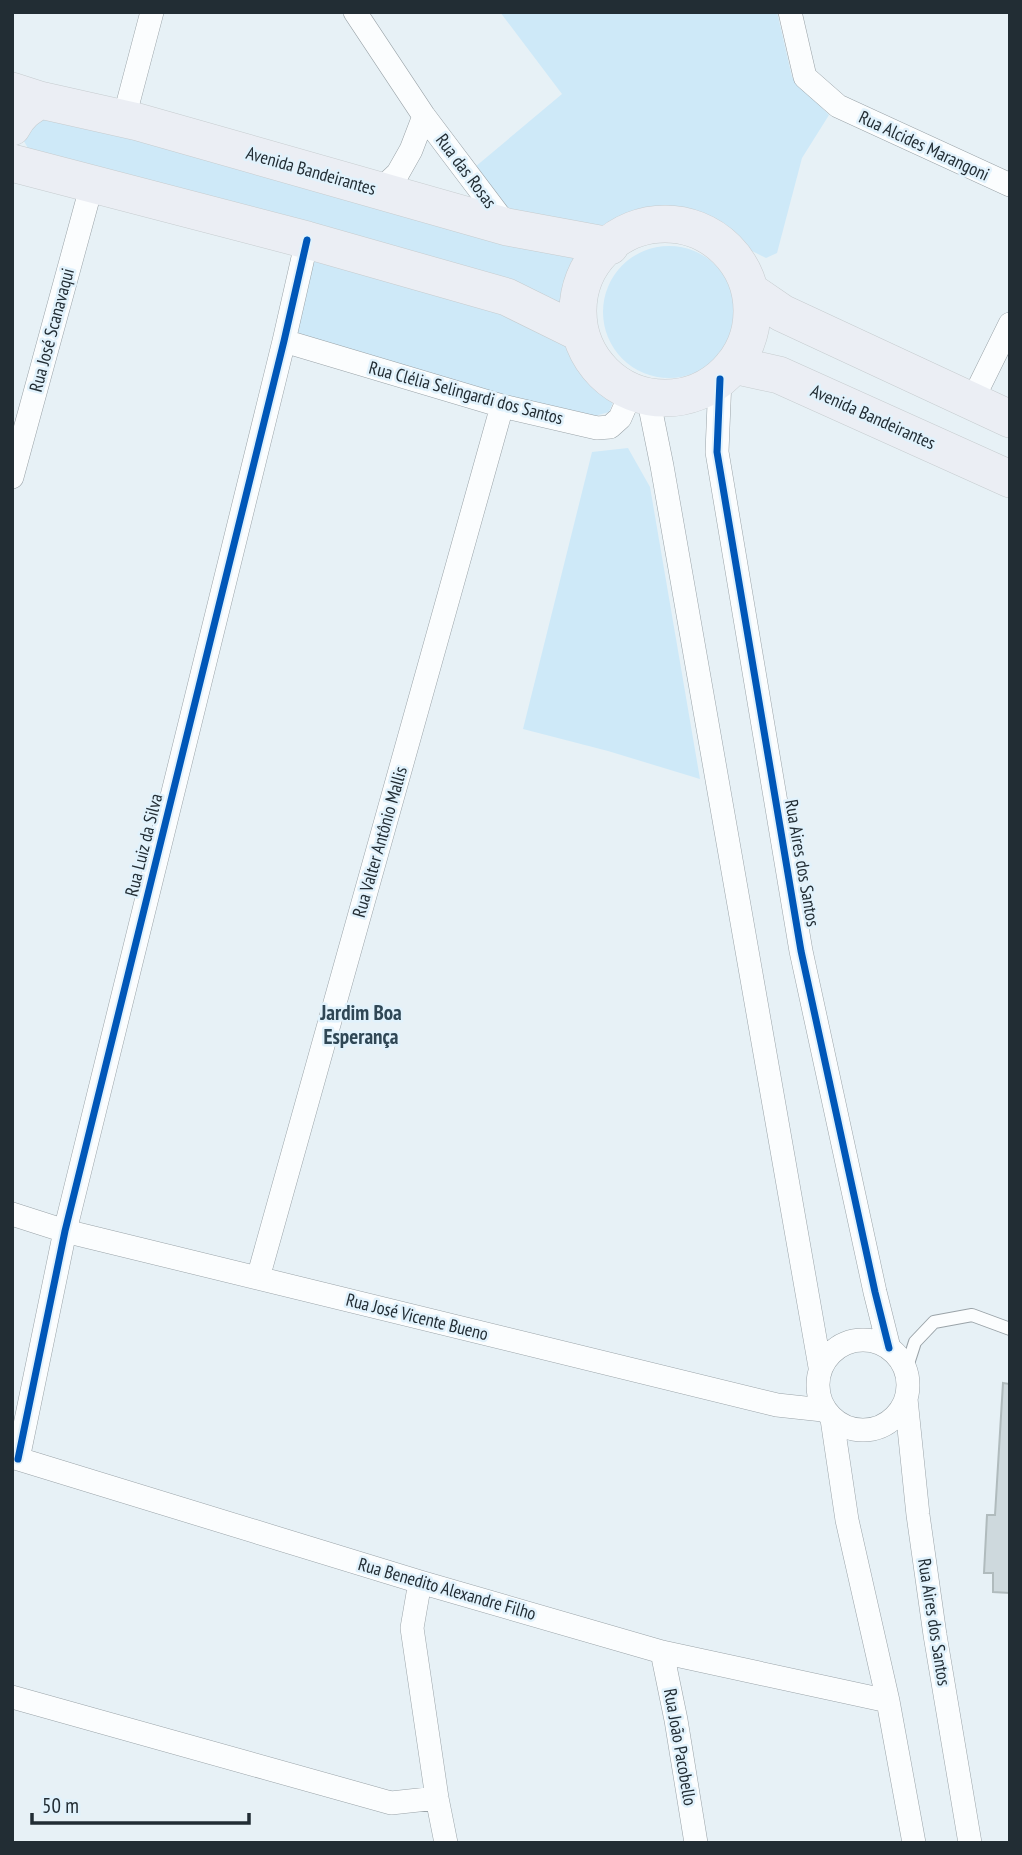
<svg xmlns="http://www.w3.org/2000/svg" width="1022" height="1855" viewBox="0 0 1022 1855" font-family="'PT Sans Narrow',sans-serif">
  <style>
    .green { fill: #cee9f8 }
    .building { fill: #ced9dd; stroke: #b0bbbd; stroke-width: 2 }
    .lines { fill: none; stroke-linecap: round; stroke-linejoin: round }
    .service-casing { stroke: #9aa3a8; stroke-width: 14 }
    .minor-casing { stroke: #9aa3a8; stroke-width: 24 }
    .primary-casing { stroke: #c6cccf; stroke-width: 38 }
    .service { stroke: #fbfdfe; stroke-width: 12 }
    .minor { stroke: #fbfdfe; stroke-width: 23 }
    .primary { stroke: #ebeef4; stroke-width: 37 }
    .cycleway-casing { stroke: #e1f2fc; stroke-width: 11 }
    .cycleway { stroke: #0057b8; stroke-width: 7 }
    .labels { text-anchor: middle; stroke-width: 5; stroke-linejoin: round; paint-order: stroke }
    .street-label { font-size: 18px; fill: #222d34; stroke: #e1f2fc }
    .quarter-label { font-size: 21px; font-weight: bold; fill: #2f4755; stroke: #e1f2fc }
  </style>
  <rect width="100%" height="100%" fill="#e7f1f6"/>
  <path class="green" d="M500 12H777L792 77 829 115 802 158 777 253 766 258 744 247 710 219 653 209 607 234 509 218 475 167 562 94Z
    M38 114 593 252C575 274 570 293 569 322L29 150 21 136Z
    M603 312a66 66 0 1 1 132 0a66 66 0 1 1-132 0Z
    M312 253 469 295 574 347 594 380 616 395 609 412 588 418 500 395 293 336Z
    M628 448 650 487 700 779 608 751 523 729 592 452Z"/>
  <path class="building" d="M1003 1383 1010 1384V1593L993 1592V1573H984L987 1515H995Z"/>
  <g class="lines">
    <defs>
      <path id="service" d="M906 1370 915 1342 934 1322 972 1315 1010 1329"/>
      <path id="minor" d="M355 12 424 116 507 226
        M790 12 805 77 838 106 1010 185
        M124 118 152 12
        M379 191 398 173 411 150 424 116
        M284 341 502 406 597 428 610 427 620 418 631 393
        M720 379 717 452 801 951 875 1292 889 1348
        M648 397 662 466 820 1367
        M972 401 1010 324
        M12 477 92 184
        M12 1214 65 1231 777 1405 823 1410
        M258 1278 502 406
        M818 1385a45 45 0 1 1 90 0a45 45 0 1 1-90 0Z
        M906 1399 918 1515 935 1635 970 1843
        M832 1419 847 1520 888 1701 914 1843
        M12 1457 420 1582 662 1652 888 1701
        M18 1459 65 1231 284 341 307 240
        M420 1582 412 1628 437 1798 446 1843
        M662 1652 676 1720 696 1843
        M12 1697 391 1803 437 1798"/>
      <path id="primary" d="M12 91 40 100 138 122 507 227 610 246
        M12 127C19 113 27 108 40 100
        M12 163 307 240 507 297 580 333
        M578 311a87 87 0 1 1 174 0a87 87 0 1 1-174 0Z
        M750 291 782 313 1010 419
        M733 365 779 375 1010 479"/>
    </defs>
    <use href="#service" class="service-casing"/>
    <use href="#minor" class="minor-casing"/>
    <use href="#primary" class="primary-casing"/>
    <use href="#service" class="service"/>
    <use href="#minor" class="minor"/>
    <use href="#primary" class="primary"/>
    <defs>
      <path id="cycleway" d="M720 379 717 452 801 951 875 1292 889 1348
        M18 1459 65 1231 284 341 307 240"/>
    </defs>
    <use href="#cycleway" class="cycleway-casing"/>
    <use href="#cycleway" class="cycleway"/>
  </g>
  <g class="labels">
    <g class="street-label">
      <text transform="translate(924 146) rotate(25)" y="6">Rua Alcides Marangoni</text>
      <text transform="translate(311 171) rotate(16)" y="6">Avenida Bandeirantes</text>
      <text transform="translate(466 171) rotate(53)" y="6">Rua das Rosas</text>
      <text transform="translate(52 330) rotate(-75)" y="6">Rua José Scanavaqui</text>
      <text transform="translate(466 393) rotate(15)" y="6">Rua Clélia Selingardi dos Santos</text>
      <text transform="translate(873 417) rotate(24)" y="6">Avenida Bandeirantes</text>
      <text transform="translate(380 842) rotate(-74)" y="6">Rua Valter Antônio Mallis</text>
      <text transform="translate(144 845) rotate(-76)" y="6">Rua Luiz da Silva</text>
      <text transform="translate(802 863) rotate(80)" y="6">Rua Aires dos Santos</text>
      <text transform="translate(417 1317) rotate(14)" y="6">Rua José Vicente Bueno</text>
      <text transform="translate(447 1589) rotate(16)" y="6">Rua Benedito Alexandre Filho</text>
      <text transform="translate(934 1622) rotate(81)" y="6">Rua Aires dos Santos</text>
      <text transform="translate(680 1747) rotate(80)" y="6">Rua João Pacobello</text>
    </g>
    <g class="quarter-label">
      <text x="361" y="1020">Jardim Boa<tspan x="361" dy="24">Esperança</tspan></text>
    </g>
  </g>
  <rect width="1022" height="1855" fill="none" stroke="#222d34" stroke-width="28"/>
  <path d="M32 1813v10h217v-10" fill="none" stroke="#222d34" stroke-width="3.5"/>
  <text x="42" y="1813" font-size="21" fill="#222d34" stroke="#e1f2fc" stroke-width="5" paint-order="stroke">50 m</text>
</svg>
